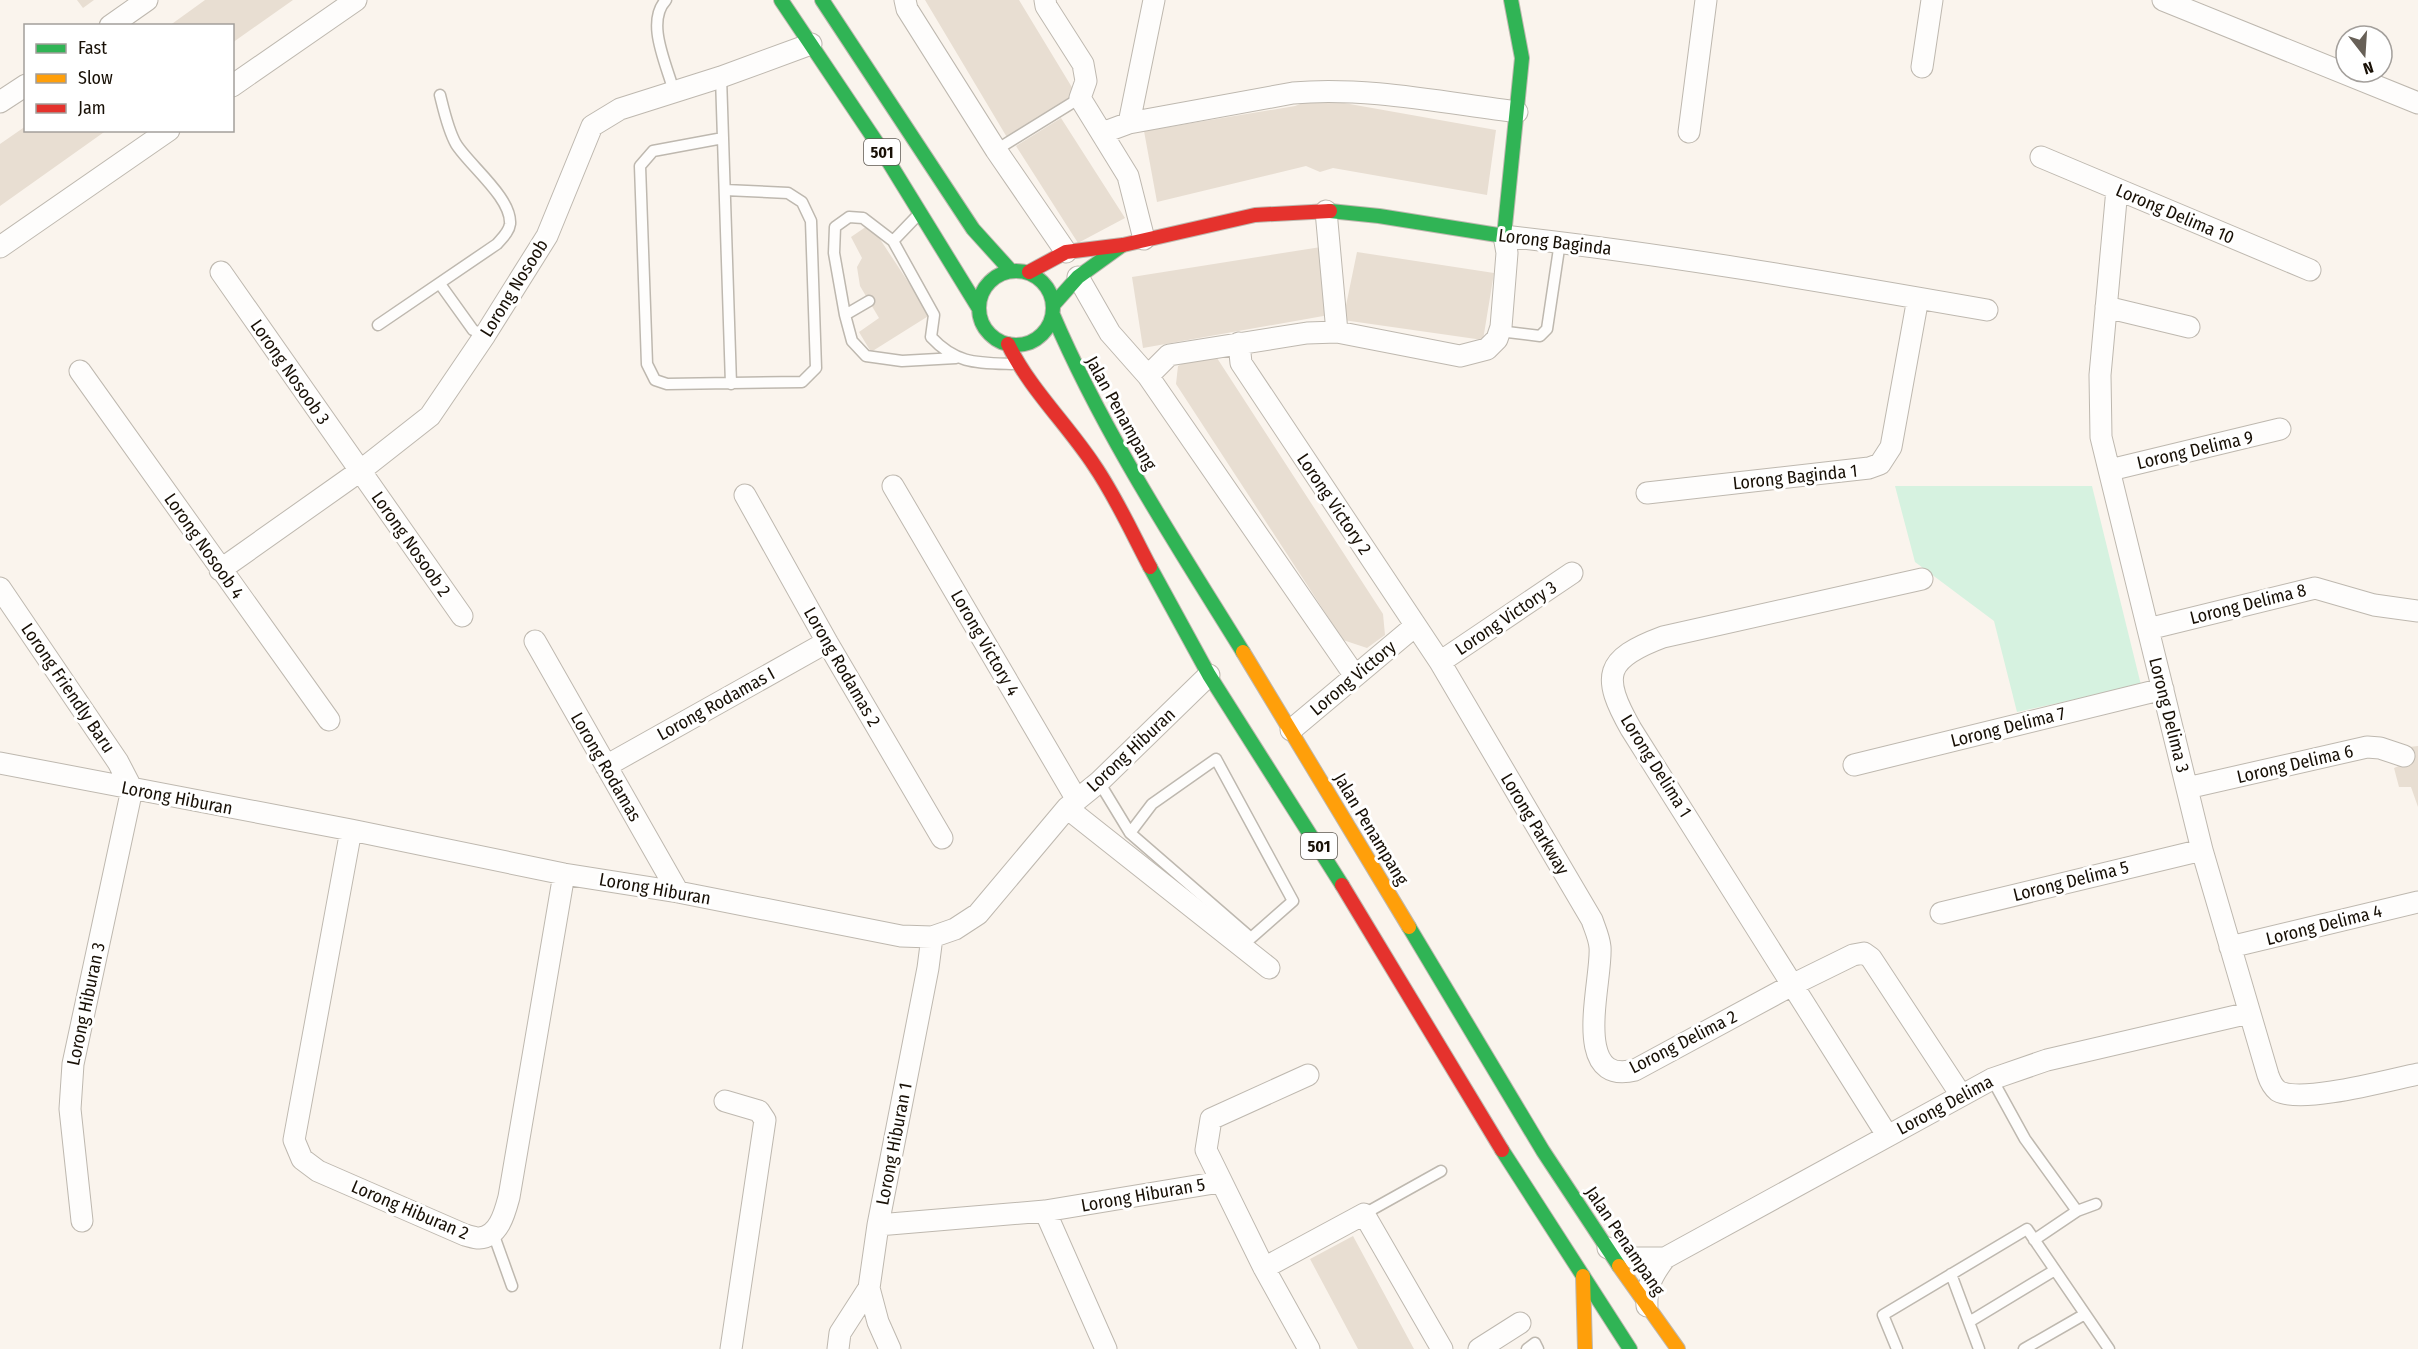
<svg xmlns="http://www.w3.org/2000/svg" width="2418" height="1349" viewBox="0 0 2418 1349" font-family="'Fira Sans Condensed',sans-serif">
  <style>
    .green { fill: #d6f2e0 }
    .building { fill: #e8ded2 }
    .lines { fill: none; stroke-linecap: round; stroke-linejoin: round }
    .lane-casing { stroke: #beb8af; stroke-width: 13 }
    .street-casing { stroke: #beb8af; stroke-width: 23 }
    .fast-casing { stroke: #beb8af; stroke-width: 16 }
    .slow-casing { stroke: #beb8af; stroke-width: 16 }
    .jam-casing { stroke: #beb8af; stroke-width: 16 }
    .lane { stroke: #fefdfc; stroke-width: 10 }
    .street { stroke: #fefdfc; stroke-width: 21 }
    .fast { stroke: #30b455; stroke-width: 14 }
    .slow { stroke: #ff9f0a; stroke-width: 14 }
    .jam { stroke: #e5322d; stroke-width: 14 }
    .labels { text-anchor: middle; stroke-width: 6; stroke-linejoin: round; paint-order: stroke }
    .shield { fill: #fff; stroke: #5d5851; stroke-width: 1.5 }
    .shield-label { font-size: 16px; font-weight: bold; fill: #181006 }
    .street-label { font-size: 18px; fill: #181006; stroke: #fff }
  </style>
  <rect width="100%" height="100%" fill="#faf4ed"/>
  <path class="green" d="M1895 486H2092L2141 685 2017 712 1994 621 1915 562Z"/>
  <path class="building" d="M77 0H94L83 8Z
    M205 0H293L232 43V26H169Z
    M925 0H1019L1076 94 1008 139Z
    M1327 100 1496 130 1487 195 1333 168 1320 172 1306 166 1157 202 1144 131 1295 106 1308 101Z
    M1061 118 1125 218 1078 243 1016 146Z
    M26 126V130H107L0 206V144Z
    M870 224 930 315 871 352 859 332 879 318 860 286 857 267 862 258 851 237Z
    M1321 247 1329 315 1143 348 1132 277Z
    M1357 252 1494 273 1483 340 1343 320Z
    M1192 358H1217L1383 614 1385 635 1367 648 1343 640 1176 384 1178 366Z
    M2418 746V807L2411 787H2399L2394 768 2413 760 2409 747Z
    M1353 1236 1414 1349H1358L1310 1259Z"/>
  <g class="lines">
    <defs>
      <path id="lane" d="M666 0C645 22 667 65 674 92
        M721 77 731 384
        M723 138 653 151 640 166 647 364 655 380 667 384 802 382 816 368 811 221 802 202 788 193 725 190
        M996 150 1080 98
        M917 216 893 241 934 315 931 337C956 364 977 363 1012 364
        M893 241 863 218 849 217 835 227 834 253 845 315 852 341 866 356 902 361 956 358
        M440 284 473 330 485 335
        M845 315 869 301
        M378 325 497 244C502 238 509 232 510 224 512 198 469 165 456 144 448 130 444 111 440 95
        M1499 331 1540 336 1547 329 1560 242
        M1216 759 1293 901 1251 938 1130 833 1152 804Z
        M1099 782 1130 833
        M1992 1079 2025 1139 2077 1211 2096 1204
        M1364 1214 1441 1171
        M493 1233 512 1286
        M2034 1240 2077 1211
        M1951 1274 1979 1349
        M1969 1322 2055 1270
        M1527 1349 1535 1343 1538 1349
        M1897 1349 1883 1315 2027 1229 2109 1349
        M2024 1349 2085 1314"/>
      <path id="street" d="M905 0 907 9 996 150 1066 252
        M1045 0 1046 6 1083 64 1086 81 1080 98 1128 176 1144 239
        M2163 0 2418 103
        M110 26 147 0
        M1922 67 1932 0
        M232 86 356 0
        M0 102 26 85
        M1129 123 1154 0
        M1689 132 1706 0
        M1102 133 1129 123 1293 93C1364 86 1445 103 1517 112
        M2041 157 2310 270
        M2117 189 2100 375 2101 437 2202 850 2268 1075C2270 1081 2273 1087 2278 1091 2302 1104 2389 1080 2418 1074
        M1326 211 1337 332
        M0 247 169 130
        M221 272 462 616
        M1078 277 1110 333 1148 376 1355 676
        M2106 307 2189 327
        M1239 343 1241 363 1440 662 1592 920C1595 929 1599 937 1600 947 1603 978 1569 1087 1635 1070L1794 984 1853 955 1864 953 1871 958 1961 1095
        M80 371 329 720
        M1148 376 1169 355 1307 333 1337 332 1460 356 1487 349 1497 339 1501 327 1507 253 1504 236C1667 254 1827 282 1987 310
        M2110 470 2280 429
        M893 486 1077 800
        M1647 493 1869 468 1880 464 1891 447 1918 298
        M745 495 827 642 942 838
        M220 570 360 471 430 416 485 335 547 236 592 126 620 109 721 77 811 44
        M0 588 118 762 132 789 73 1064 70 1109 82 1221
        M2148 629 2315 588 2374 605 2418 611
        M535 641 678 892
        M1440 662 1572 573
        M1291 730 1415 626
        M0 763 351 830 564 874 678 892 901 936 932 937 955 929 978 914 1067 808 1099 782 1209 675
        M1854 765 2163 689
        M606 766 827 642
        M2187 788 2367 747 2380 748 2404 756
        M1067 808 1269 968
        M351 830 294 1140 302 1159 318 1171 465 1235C469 1236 475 1238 479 1238 499 1237 505 1212 509 1197L564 874
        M1941 913 2202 850
        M2230 947 2418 902
        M1308 1075 1211 1119 1206 1150 1264 1268 1309 1349
        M725 1101 759 1111 765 1120 731 1349
        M1887 1135 1631 729C1601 676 1604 659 1663 637L1922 579
        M1045 1211 1106 1349
        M878 1225 1045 1211 1220 1182
        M1608 1248 1634 1258H1665
        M1264 1268 1364 1214 1442 1349
        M1647 1306C1646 1286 1653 1274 1665 1258L1992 1079 2047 1060 2249 1013
        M838 1349 840 1333 869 1288
        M890 1349 878 1322 869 1288 878 1225 928 968 932 937
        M1479 1349 1520 1323"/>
      <path id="fast" d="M781 0 879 146 978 307
        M822 0 973 229 1011 271
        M1330 211 1379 216 1504 236 1522 58 1511 0
        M979 308a37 37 0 1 1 74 0a37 37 0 1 1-74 0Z
        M1054 304 1078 277 1121 246
        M1053 315C1104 434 1175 542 1243 652
        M1150 567 1209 675 1342 885
        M1409 927 1543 1151 1619 1266
        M1502 1150 1630 1349"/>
      <path id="slow" d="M1243 652 1409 927
        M1619 1266 1678 1349
        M1583 1276 1585 1349"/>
      <path id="jam" d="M1029 272 1066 252 1123 245 1255 215 1330 211
        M1008 344C1029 388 1067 424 1094 465 1116 497 1132 533 1150 567
        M1342 885 1502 1150"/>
    </defs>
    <use href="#lane" class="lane-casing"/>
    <use href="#street" class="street-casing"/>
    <use href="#fast" class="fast-casing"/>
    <use href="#slow" class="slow-casing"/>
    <use href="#jam" class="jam-casing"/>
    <use href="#lane" class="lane"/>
    <use href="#street" class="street"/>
    <use href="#fast" class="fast"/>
    <use href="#slow" class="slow"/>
    <use href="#jam" class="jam"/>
  </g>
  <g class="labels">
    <g class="shield">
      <rect x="864" y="139" width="36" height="26" rx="4.5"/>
      <rect x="1301" y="833" width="36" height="26" rx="4.5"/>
    </g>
    <g class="shield-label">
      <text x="882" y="158">501</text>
      <text x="1319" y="852">501</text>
    </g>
    <g class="street-label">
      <text transform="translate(2175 214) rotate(23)" y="6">Lorong Delima 10</text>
      <text transform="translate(1555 242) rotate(7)" y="6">Lorong Baginda</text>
      <text transform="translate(514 288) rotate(-58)" y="6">Lorong Nosoob</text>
      <text transform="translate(290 372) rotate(55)" y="6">Lorong Nosoob 3</text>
      <text transform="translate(1121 413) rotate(61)" y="6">Jalan Penampang</text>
      <text transform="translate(2195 450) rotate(-13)" y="6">Lorong Delima 9</text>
      <text transform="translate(1795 477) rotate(-6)" y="6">Lorong Baginda 1</text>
      <text transform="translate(1334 504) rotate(56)" y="6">Lorong Victory 2</text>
      <text transform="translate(411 544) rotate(55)" y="6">Lorong Nosoob 2</text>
      <text transform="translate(204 546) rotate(55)" y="6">Lorong Nosoob 4</text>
      <text transform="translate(2248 604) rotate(-14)" y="6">Lorong Delima 8</text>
      <text transform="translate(1506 618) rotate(-34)" y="6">Lorong Victory 3</text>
      <text transform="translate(985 643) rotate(60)" y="6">Lorong Victory 4</text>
      <text transform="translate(842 667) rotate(60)" y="6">Lorong Rodamas 2</text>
      <text transform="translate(1353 678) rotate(-40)" y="6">Lorong Victory</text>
      <text transform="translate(68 688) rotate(56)" y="6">Lorong Friendly Baru</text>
      <text transform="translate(716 704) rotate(-29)" y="6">Lorong Rodamas I</text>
      <text transform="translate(2169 715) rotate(76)" y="6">Lorong Delima 3</text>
      <text transform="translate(2008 727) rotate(-14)" y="6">Lorong Delima 7</text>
      <text transform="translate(1131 750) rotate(-43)" y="6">Lorong Hiburan</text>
      <text transform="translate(2295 764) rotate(-13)" y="6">Lorong Delima 6</text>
      <text transform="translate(1656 766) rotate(58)" y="6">Lorong Delima 1</text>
      <text transform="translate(606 767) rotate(60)" y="6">Lorong Rodamas</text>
      <text transform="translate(177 798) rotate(11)" y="6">Lorong Hiburan</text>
      <text transform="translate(1535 824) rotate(59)" y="6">Lorong Parkway</text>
      <text transform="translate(1371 829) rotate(59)" y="6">Jalan Penampang</text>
      <text transform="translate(2071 881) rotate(-14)" y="6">Lorong Delima 5</text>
      <text transform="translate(655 889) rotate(10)" y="6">Lorong Hiburan</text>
      <text transform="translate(2324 925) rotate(-14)" y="6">Lorong Delima 4</text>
      <text transform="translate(86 1004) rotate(-78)" y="6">Lorong Hiburan 3</text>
      <text transform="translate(1683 1042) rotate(-27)" y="6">Lorong Delima 2</text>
      <text transform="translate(1945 1105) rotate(-28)" y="6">Lorong Delima</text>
      <text transform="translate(894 1144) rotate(-79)" y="6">Lorong Hiburan 1</text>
      <text transform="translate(1143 1195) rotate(-10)" y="6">Lorong Hiburan 5</text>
      <text transform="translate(410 1210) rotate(23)" y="6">Lorong Hiburan 2</text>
      <text transform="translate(1625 1241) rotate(56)" y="6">Jalan Penampang</text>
    </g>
  </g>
  <rect x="24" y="24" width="210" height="108" fill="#ffffff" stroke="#a39f9b" stroke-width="1.5"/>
  <rect x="36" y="44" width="30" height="9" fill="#30b455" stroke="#a39f9b" stroke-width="1.5"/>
  <text x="78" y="54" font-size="18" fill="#181006">Fast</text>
  <rect x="36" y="74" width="30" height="9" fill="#ff9f0a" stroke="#a39f9b" stroke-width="1.5"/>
  <text x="78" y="84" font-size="18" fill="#181006">Slow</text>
  <rect x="36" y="104" width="30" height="9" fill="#e5322d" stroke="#a39f9b" stroke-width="1.5"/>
  <text x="78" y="114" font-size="18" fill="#181006">Jam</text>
  <g transform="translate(2364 54) rotate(163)"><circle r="28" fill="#ffffff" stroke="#a39f9b" stroke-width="1.5"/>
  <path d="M0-4.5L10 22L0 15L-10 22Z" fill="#676057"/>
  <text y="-9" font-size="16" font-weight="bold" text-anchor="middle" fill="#181006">N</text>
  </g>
</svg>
